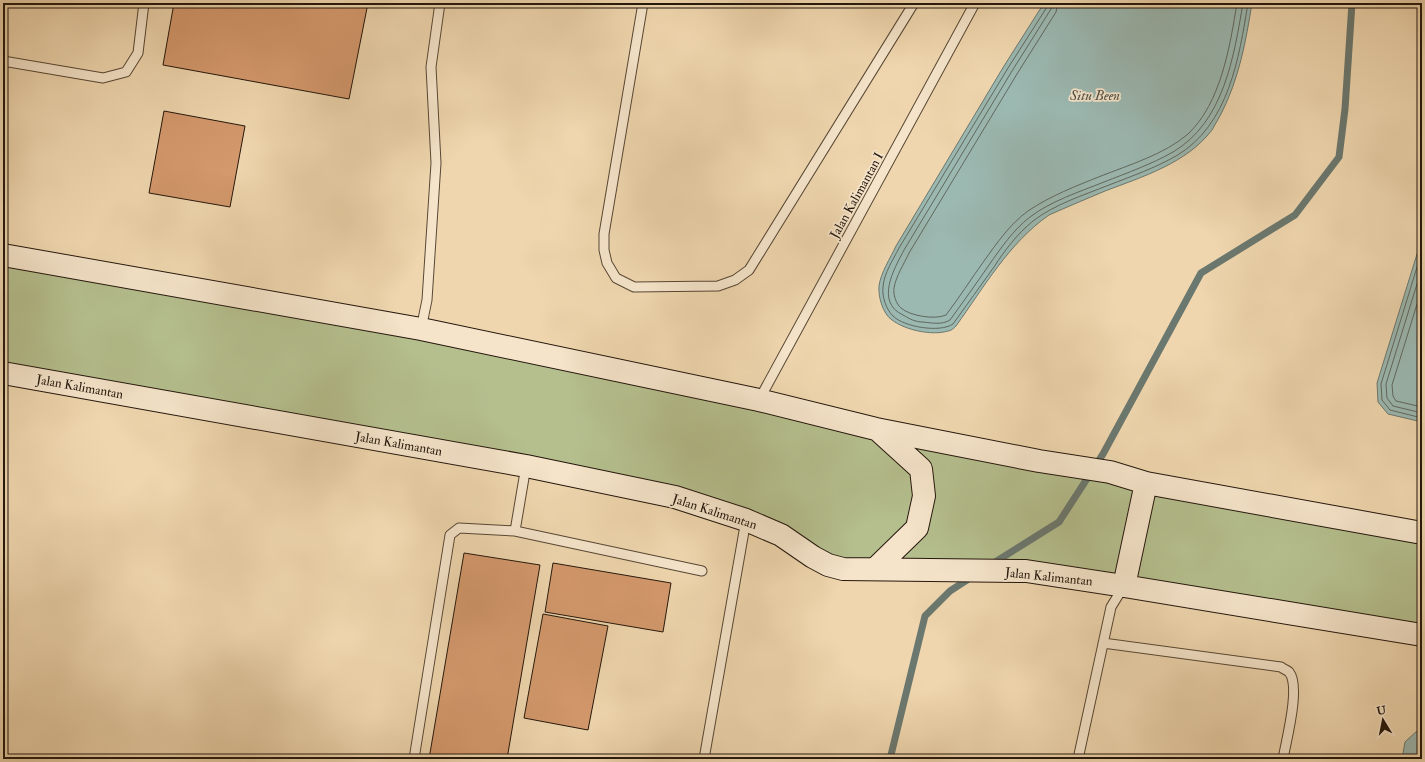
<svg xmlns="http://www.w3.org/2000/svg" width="1425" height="762" viewBox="0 0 1425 762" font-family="'IM FELL Double Pica',serif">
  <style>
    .green { fill: #b5bf8e; stroke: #6c6b4d }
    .water { fill: #9bb8b1; stroke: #6b786f }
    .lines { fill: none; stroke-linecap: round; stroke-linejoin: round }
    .shore { stroke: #60685e; stroke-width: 1 }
    .stream { stroke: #6b786f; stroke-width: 7 }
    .building { fill: #d4996d; stroke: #24170c }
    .lane-casing { stroke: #574734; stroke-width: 11 }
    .secondary-casing { stroke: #24170c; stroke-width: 24 }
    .lane { stroke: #f5e4ca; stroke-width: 9 }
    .secondary { stroke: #f5e4ca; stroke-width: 22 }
    .labels { text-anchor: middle; stroke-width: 3.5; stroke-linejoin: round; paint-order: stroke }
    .street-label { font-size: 13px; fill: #24170c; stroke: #f5e4ca }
    .water-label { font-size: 14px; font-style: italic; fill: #4e4f46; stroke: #f5e4ca }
  </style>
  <rect width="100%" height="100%" fill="#efd6ae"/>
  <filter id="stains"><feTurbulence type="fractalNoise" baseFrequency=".005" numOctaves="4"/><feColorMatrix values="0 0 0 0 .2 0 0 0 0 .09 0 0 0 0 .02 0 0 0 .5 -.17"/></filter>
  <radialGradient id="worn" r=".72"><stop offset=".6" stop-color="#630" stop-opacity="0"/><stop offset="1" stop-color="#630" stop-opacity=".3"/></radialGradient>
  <path class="green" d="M3 260 759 400 1422 533V635L1124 586 843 569 746 520 3 373Z"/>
  <path class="water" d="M1044 3H1252C1246 41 1239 79 1221 114 1218 119 1215 125 1212 130 1187 163 1142 177 1105 191 1086 199 1067 207 1049 215 1009 243 984 287 956 326 954 328 951 331 948 331 932 336 905 330 892 320 883 314 878 297 879 286 881 272 890 259 896 246L1004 66Z
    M1422 238V422L1388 414 1378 402 1377 383Z
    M1418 730H1422V759H1402L1405 742Z"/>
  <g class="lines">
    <path class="shore" d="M1047 3V7L1008 68 899 248C893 260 884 273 883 287 882 297 886 309 893 316 904 327 940 333 953 324 967 305 980 286 994 267 1005 250 1017 234 1033 221 1055 204 1084 195 1109 185 1132 176 1155 168 1176 156 1229 125 1239 58 1248 3
      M1052 3 1051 9 1012 71 904 250C894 269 875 302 903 315 910 319 915 322 923 322 932 323 942 325 950 320 963 302 976 284 989 265 1001 248 1013 230 1030 217 1051 201 1079 192 1104 182 1127 173 1152 164 1173 152 1224 122 1234 56 1243 3
      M1058 3 1056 12 1017 74 909 253C904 264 896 276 894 288 893 294 896 304 901 308 910 316 935 320 946 315 959 298 971 279 984 261 997 243 1010 224 1028 211 1050 196 1076 186 1101 176 1129 165 1165 154 1188 134 1221 103 1230 46 1237 3
      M1422 251 1381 384 1382 400 1390 410 1422 418
      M1422 268 1386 384 1387 398 1393 406 1422 413
      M1422 288 1392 385 1393 396 1396 401 1422 407"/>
    <path class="stream" d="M992 564 1059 522 1103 454 1201 273 1295 215 1339 157 1345 109 1352 3
      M890 759 925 616 950 591 973 576"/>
  </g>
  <path class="building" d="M174 3H368L349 99 163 65Z
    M164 111 245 126 230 207 149 193Z
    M464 553 540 565 507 759H429Z
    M553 563 671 583 663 632 545 612Z
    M543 614 608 626 588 730 524 718Z"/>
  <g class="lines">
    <defs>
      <path id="lane" d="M643 3 604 234V250L607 263 616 278 634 287 718 286 735 280 749 270 914 3
        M3 61 103 78 126 72 138 53 144 3
        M421 329 427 300 436 163 431 67 440 3
        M759 400 975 3
        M515 531 526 466
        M1103 643 1281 667C1283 669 1287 670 1289 672 1301 686 1286 741 1283 759
        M414 759 450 535 459 528 515 531 702 571
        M704 759 746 520
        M1078 759 1111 607 1124 586"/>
      <path id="secondary" d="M3 255 421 329 759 400 876 429 1039 461 1110 472 1146 483 1422 533
        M3 373 526 466 675 497 746 520 781 535 813 557 828 565 843 569 1026 571 1124 586 1422 635
        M876 568 917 528 924 496 921 469 877 429
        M1124 586 1146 483"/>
    </defs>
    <use href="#lane" class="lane-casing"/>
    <use href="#secondary" class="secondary-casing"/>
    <use href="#lane" class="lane"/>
    <use href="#secondary" class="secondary"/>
  </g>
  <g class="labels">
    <g class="street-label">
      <text transform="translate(856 195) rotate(-61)" y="5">Jalan Kalimantan I</text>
      <text transform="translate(80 386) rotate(10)" y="5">Jalan Kalimantan</text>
      <text transform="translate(399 443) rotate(10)" y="5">Jalan Kalimantan</text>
      <text transform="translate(715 511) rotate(18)" y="5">Jalan Kalimantan</text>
      <text transform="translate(1049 576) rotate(6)" y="5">Jalan Kalimantan</text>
    </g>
    <g class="water-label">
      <text x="1095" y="100">Situ Been</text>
    </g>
  </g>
  <rect width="1425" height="762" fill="none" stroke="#efd6ae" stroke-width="16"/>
  <rect x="4" y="4" width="1417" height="754" fill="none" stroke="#24170c" stroke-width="2"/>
  <rect x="8" y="8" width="1409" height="746" fill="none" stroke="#24170c"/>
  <g transform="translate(1383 720) rotate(350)" stroke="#f5e4ca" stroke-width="3" paint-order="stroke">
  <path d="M0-3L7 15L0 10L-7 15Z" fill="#24170c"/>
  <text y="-6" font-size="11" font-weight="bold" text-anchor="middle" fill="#24170c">U</text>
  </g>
  <rect width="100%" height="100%" filter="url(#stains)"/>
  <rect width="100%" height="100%" fill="url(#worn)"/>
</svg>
